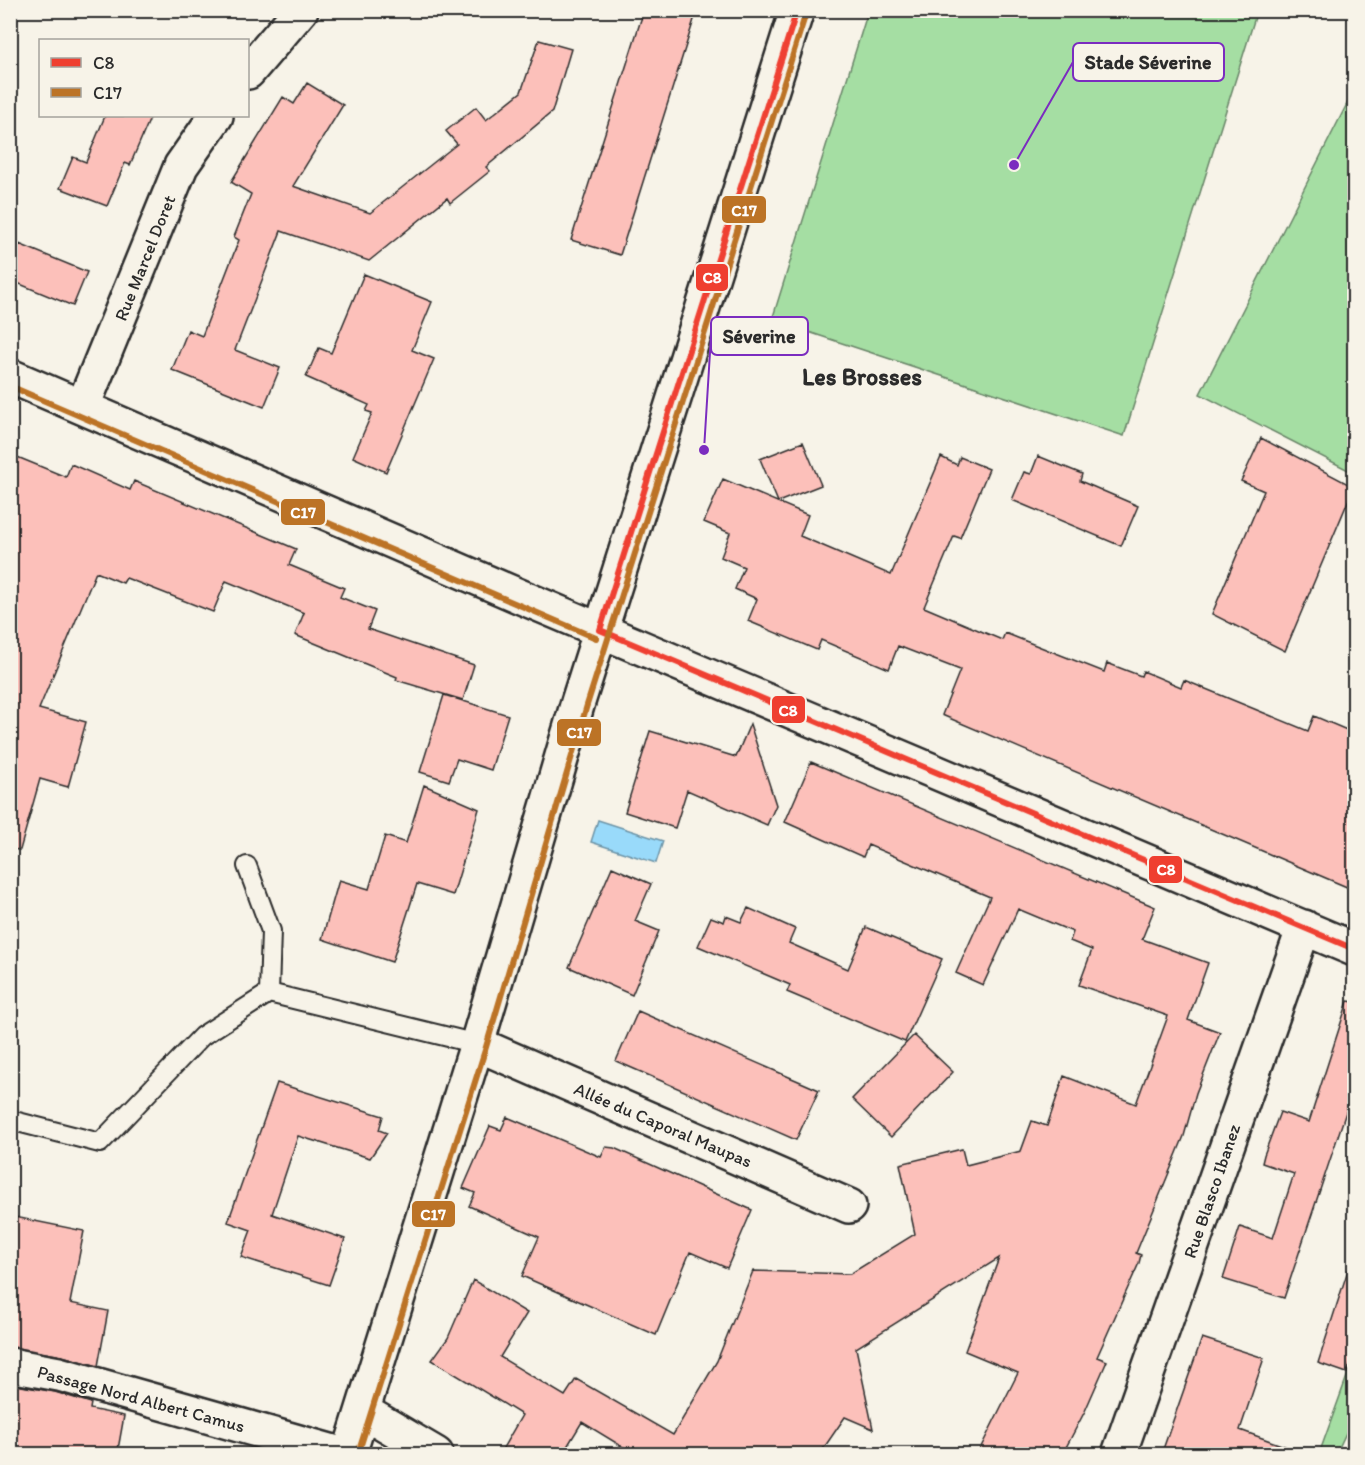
<svg xmlns="http://www.w3.org/2000/svg" width="1365" height="1465" viewBox="0 0 1365 1465" font-family="Itim,sans-serif">
  <style>
    .green { fill: #a5dea3; stroke: #688467; stroke-width: 1.5 }
    .water { fill: #99dafa; stroke: #6d94a7; stroke-width: 1.5 }
    .building { fill: #fcc0ba; stroke: #2b2b2b; stroke-width: 1.5 }
    .lines { fill: none; stroke-linecap: round; stroke-linejoin: round }
    .lane-casing { stroke: #2b2b2b; stroke-width: 22 }
    .street-casing { stroke: #2b2b2b; stroke-width: 38 }
    .lane { stroke: #f7f3e8; stroke-width: 18 }
    .street { stroke: #f7f3e8; stroke-width: 33 }
    .bus-1-casing { stroke: #f7f3e8; stroke-width: 10 }
    .bus-2-casing { stroke: #f7f3e8; stroke-width: 10 }
    .bus-1 { stroke: #ef3f30; stroke-width: 6 }
    .bus-2 { stroke: #bc7326; stroke-width: 6 }
    .labels { text-anchor: middle; stroke-width: 4.5; stroke-linejoin: round; paint-order: stroke }
    .street-label { font-size: 18px; fill: #2b2b2b; stroke: #f7f3e8 }
    .district-label { font-size: 24px; font-weight: bold; fill: #2b2b2b; stroke: #f7f3e8 }
    .leader { fill: none; stroke: #7b2cbf; stroke-width: 2 }
    .callout-dot { fill: #7b2cbf; stroke: #f7f3e8; stroke-width: 2 }
    .callout { fill: #f7f3e8; stroke: #7b2cbf; stroke-width: 2 }
    .callout-label { font-size: 20px; text-anchor: middle; font-weight: bold; fill: #2b2b2b }
    .line-badge { stroke: #f7f3e8; stroke-width: 2 }
    .badge-label { font-size: 16px; text-anchor: middle; font-weight: bold; fill: #fff }
  </style>
  <rect width="100%" height="100%" fill="#f7f3e8"/>
  <filter id="ink" filterUnits="userSpaceOnUse"><feTurbulence type="fractalNoise" baseFrequency=".0167" numOctaves="2"/><feDisplacementMap in="SourceGraphic" scale="12" xChannelSelector="R" yChannelSelector="G"/><feConvolveMatrix kernelMatrix="1 2 1 2 8 2 1 2 1" color-interpolation-filters="sRGB"/></filter>
  <g filter="url(#ink)">
    <path class="green" d="M868 11H1257L1124 436 772 320Z
      M1354 90V473L1200 394Z
      M1354 1357V1416L1336 1454H1319Z"/>
    <path class="water" d="M598 820 663 841 656 863 591 842Z"/>
    <path class="building" d="M644 10H697L620 255 571 240Z
      M539 40 571 49 552 112 486 167 490 171 450 203 447 198 369 261 281 231 235 350 280 368 264 407 172 370 188 330 202 336 239 240 234 237 251 194 231 182 283 97 294 104 307 83 343 105 293 186 370 213 457 144 446 131 476 107 486 120 521 92Z
      M105 116H151L130 165 125 163 107 206 60 188 73 157 86 162Z
      M19 244 87 272 73 306 10 280V265Z
      M364 274 432 302 412 350 434 359 386 472 353 457 372 413 366 411 369 405 306 377 319 348 331 353Z
      M1261 438 1354 487 1285 651 1212 614 1264 491 1241 481Z
      M803 442 821 485 778 502 760 459Z
      M10 454 66 477 71 464 130 490 134 481 296 549 289 565 344 588 340 597 375 611 368 629 474 665 463 700 396 680 397 677 295 635 304 613 226 581 213 612 126 578 123 583 96 572 39 709 86 722 68 787 40 779 20 850 10 849Z
      M1038 456 1082 474 1080 481 1138 506 1121 546 1012 500 1024 472 1031 474Z
      M941 457 957 465 960 457 989 469 960 538 954 536 924 607 1002 640 1005 633 1104 672 1107 663 1141 676 1143 671 1181 687 1184 680 1308 731 1314 716 1354 733V890L942 715 960 670 898 646 889 669 821 640 817 650 748 621 757 599 735 589 744 567 721 557 730 533 704 522 723 479 808 515 800 536 891 575Z
      M444 695 508 715 491 770 457 759 449 781 420 772Z
      M750 724 776 805 767 825 687 790 675 828 625 812 650 731 736 757Z
      M811 762 1155 907 1142 939 1208 963 1188 1020 1220 1032 1196 1093 1184 1136 1136 1253 1141 1255 1139 1263 1097 1357 1107 1361 1085 1411 1062 1455H977L1018 1373 965 1351 999 1258 856 1348 873 1429 845 1417 819 1455H636L582 1422 562 1455H499L522 1415 432 1360 448 1338 473 1280 527 1313 500 1357 565 1396 576 1379 673 1435 717 1361 753 1271 850 1274 915 1234 900 1164 962 1149 966 1165 1021 1151 1032 1121 1047 1126 1064 1076 1136 1104 1168 1016 1079 985 1092 950 1070 941 1073 932 1018 909 983 985 956 973 990 897 868 845 863 857 785 822Z
      M424 785 479 809 453 895 417 884 392 962 322 939 339 880 369 889 385 836 406 843Z
      M612 867 651 884 635 921 659 931 632 995 569 967Z
      M748 908 795 929 789 943 848 969 866 927 942 959 905 1042 787 992 790 985 698 946 711 917 724 922 726 916 741 922Z
      M1348 1001 1354 1002V1088L1284 1298 1223 1279 1240 1227 1273 1238 1294 1174 1262 1163 1264 1155 1280 1112 1309 1122Z
      M638 1011 819 1090 796 1140 616 1061Z
      M914 1035 953 1072 891 1137 852 1099Z
      M277 1083 383 1116 379 1130 387 1133 370 1158 298 1136 272 1214 345 1239 329 1285 241 1257 251 1230 228 1222Z
      M507 1117 601 1157 606 1147 614 1148 752 1210 727 1268 690 1252 656 1335 522 1276 539 1237 469 1206 475 1193 463 1188 490 1126 501 1130Z
      M10 1216 84 1231 70 1303 108 1311 98 1366 62 1356 10 1347Z
      M1348 1270 1354 1271V1353L1347 1373 1318 1363Z
      M1202 1338 1264 1358 1240 1430 1298 1451 1297 1455H1161Z
      M10 1384 55 1392 91 1403 90 1409 124 1416 117 1455H32L10 1450Z"/>
    <g class="lines">
      <defs>
        <path id="lane" d="M247 866 271 931 269 993
          M10 1120 100 1143 202 1036 269 993 477 1044"/>
        <path id="street" d="M248 72 301 10
          M10 376 519 596 1354 949
          M83 406 181 166 216 116
          M477 1044 849 1206
          M10 1365 59 1374 341 1454
          M363 1411 436 1454
          M349 1454 477 1044 578 702 797 10
          M1119 1454 1304 927"/>
      </defs>
      <use href="#lane" class="lane-casing"/>
      <use href="#street" class="street-casing"/>
      <use href="#lane" class="lane"/>
      <use href="#street" class="street"/>
      <defs>
        <path id="bus-1" d="M600 630 1354 949
          M600 630 797 10"/>
        <path id="bus-2" d="M10 386 596 638
          M358 1454 486 1047 587 705 806 13"/>
      </defs>
      <use href="#bus-1" class="bus-1-casing"/>
      <use href="#bus-2" class="bus-2-casing"/>
      <use href="#bus-1" class="bus-1"/>
      <use href="#bus-2" class="bus-2"/>
    </g>
  </g>
  <g class="labels">
    <g class="street-label">
      <text transform="translate(145 258) rotate(-68)" y="6">Rue Marcel Doret</text>
      <text transform="translate(663 1125) rotate(23)" y="6">Allée du Caporal Maupas</text>
      <text transform="translate(1212 1191) rotate(-71)" y="6">Rue Blasco Ibanez</text>
      <text transform="translate(141 1399) rotate(15)" y="6">Passage Nord Albert Camus</text>
    </g>
    <g class="district-label">
      <text x="862" y="385">Les Brosses</text>
    </g>
  </g>
  <path class="leader" d="M1014 165L1073 62M704 450L711 336"/>
  <g class="callout-dot">
    <circle cx="1014" cy="165" r="6"/>
    <circle cx="704" cy="450" r="6"/>
  </g>
  <g class="callout">
    <rect x="1073" y="43" width="151" height="38" rx="6"/>
    <rect x="711" y="317" width="97" height="38" rx="6"/>
  </g>
  <g class="callout-label">
    <text x="1148" y="69">Stade Séverine</text>
    <text x="759" y="343">Séverine</text>
  </g>
  <g class="line-badge">
    <rect x="721" y="195" width="46" height="29" rx="6" fill="#bc7326"/>
    <rect x="695" y="263" width="34" height="29" rx="6" fill="#ef3f30"/>
    <rect x="280" y="498" width="46" height="28" rx="6" fill="#bc7326"/>
    <rect x="771" y="695" width="35" height="29" rx="6" fill="#ef3f30"/>
    <rect x="556" y="718" width="46" height="29" rx="6" fill="#bc7326"/>
    <rect x="1148" y="855" width="35" height="29" rx="6" fill="#ef3f30"/>
    <rect x="411" y="1200" width="45" height="28" rx="6" fill="#bc7326"/>
  </g>
  <g class="badge-label">
    <text x="744" y="216">C17</text>
    <text x="712" y="283">C8</text>
    <text x="303" y="518">C17</text>
    <text x="788" y="716">C8</text>
    <text x="579" y="738">C17</text>
    <text x="1166" y="875">C8</text>
    <text x="433" y="1220">C17</text>
  </g>
  <rect width="1365" height="1465" fill="none" stroke="#f7f3e8" stroke-width="36"/>
  <rect x="18" y="18" width="1329" height="1429" fill="none" stroke="#2b2b2b" stroke-width="2" filter="url(#ink)"/>
  <rect x="39" y="39" width="210" height="78" fill="#f7f3e8" stroke="#a5a39c" stroke-width="1.5"/>
  <rect x="51" y="58" width="30" height="9" fill="#ef3f30" stroke="#a5a39c" stroke-width="1.5"/>
  <text x="93" y="69" font-size="18" fill="#2b2b2b">C8</text>
  <rect x="51" y="88" width="30" height="9" fill="#bc7326" stroke="#a5a39c" stroke-width="1.5"/>
  <text x="93" y="99" font-size="18" fill="#2b2b2b">C17</text>
</svg>
